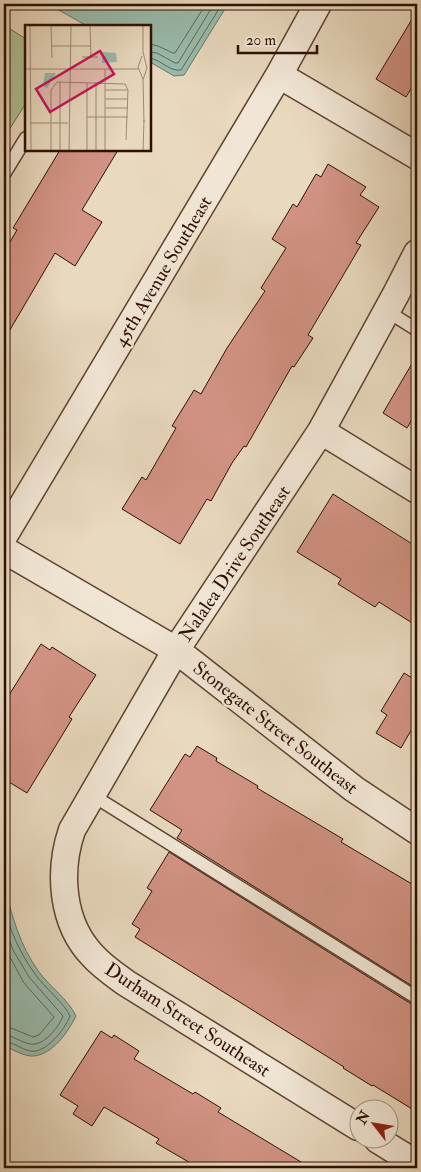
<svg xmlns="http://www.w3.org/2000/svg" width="421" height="1172" viewBox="0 0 421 1172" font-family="'IM FELL Double Pica',serif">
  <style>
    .green { fill: #b0c097; stroke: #6f684c }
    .water { fill: #99bbac; stroke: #6e7768 }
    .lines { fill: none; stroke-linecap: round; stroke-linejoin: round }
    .shore { stroke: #646657; stroke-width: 1 }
    .building { fill: #d29384; stroke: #2e1002 }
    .lane-casing { stroke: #5d4231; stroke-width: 15 }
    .street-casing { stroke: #5d4231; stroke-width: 29 }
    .lane { stroke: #f1e6d5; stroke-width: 12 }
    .street { stroke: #f1e6d5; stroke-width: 26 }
    .labels { text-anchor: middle; stroke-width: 5; stroke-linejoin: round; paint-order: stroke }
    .street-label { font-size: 19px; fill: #2e1002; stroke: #f1e6d5 }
    .inset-road { fill: none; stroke: #9e8973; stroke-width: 1 }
    .view { fill: #c2185b; fill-opacity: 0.15; stroke: #c2185b; stroke-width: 2.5 }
    .inset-edge { fill: none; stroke: #2e1002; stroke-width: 2.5 }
  </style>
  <rect width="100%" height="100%" fill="#e9d9bf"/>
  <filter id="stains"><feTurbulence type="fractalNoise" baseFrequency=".004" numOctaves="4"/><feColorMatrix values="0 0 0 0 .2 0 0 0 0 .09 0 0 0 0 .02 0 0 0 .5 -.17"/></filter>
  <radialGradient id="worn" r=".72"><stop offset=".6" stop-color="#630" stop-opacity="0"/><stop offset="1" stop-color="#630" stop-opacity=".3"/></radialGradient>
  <path class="green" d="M4 25 26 39V103L4 138Z"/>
  <path class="water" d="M48 4H228L184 75 174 76 150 62V26H87Z
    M4 883C11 914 20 946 39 972 51 988 68 999 76 1016 68 1032 53 1054 34 1056 25 1057 11 1049 4 1045Z"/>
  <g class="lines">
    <path class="shore" d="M150 44 158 46 173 53H175L206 4
      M150 52 157 53 175 63H178L214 4
      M150 58C161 60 170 72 181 70L222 4
      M4 906C9 929 21 955 35 974 44 987 65 1004 70 1016 65 1029 46 1054 30 1051 21 1049 13 1042 4 1041
      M4 926 13 950 29 977 63 1016C59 1027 44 1046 31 1044 21 1043 13 1035 4 1035
      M4 946 24 983 54 1017 39 1035 33 1037 11 1028 4 1027"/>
  </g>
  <path class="building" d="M417 11V79L406 97 376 79Z
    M60 150H118L82 210 102 222 75 266 55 253 4 340V252L17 230 13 228Z
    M328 164 366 187 360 195 379 207 356 243 361 245 308 335 313 338 294 367 292 366 246 447 244 446 232 463 211 501 207 499 180 544 122 509 142 477 146 480 176 428 172 426 194 390 201 394 227 348 265 291 261 288 286 248 272 239 293 204 297 207 316 174 321 177Z
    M417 355V411L407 428 383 413Z
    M333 494 417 547V626L379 602 375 607 338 584 341 579 297 552Z
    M41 644 50 650 52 647 96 675 69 717 72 719 27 793 4 779V703Z
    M404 673 417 681V720L401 748 376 733 387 715 381 711Z
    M197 746 217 758 216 761 258 786 257 788 343 839 341 842 417 887V989L177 838 182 830 150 810 185 754 190 757Z
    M169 852 413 1005 417 1006V1112L373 1085 372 1086 343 1068 344 1067 135 937 140 929 132 924 152 891 147 888Z
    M101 1031 112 1038 114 1035 139 1051 134 1059 193 1094 195 1092 221 1108 218 1112 311 1168H199L156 1143 159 1139 104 1107 92 1126 73 1114 78 1106 60 1095Z"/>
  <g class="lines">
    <defs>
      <path id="lane" d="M4 174 26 138
        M387 311 417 330
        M92 795 417 998"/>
      <path id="street" d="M279 75 417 156
        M321 431 417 490
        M4 536 279 75 318 4
        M4 550 176 650 354 789 417 831
        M358 1127 126 983C115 975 103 967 93 956 61 923 58 871 72 830L176 650 321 431 396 294 417 253
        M378 1140 417 1164"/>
    </defs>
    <use href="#lane" class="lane-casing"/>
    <use href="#street" class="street-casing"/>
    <use href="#lane" class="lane"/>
    <use href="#street" class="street"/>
  </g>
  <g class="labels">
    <g class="street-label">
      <text transform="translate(162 271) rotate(-59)" y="7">45th Avenue Southeast</text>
      <text transform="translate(234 563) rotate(-56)" y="7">Nalalea Drive Southeast</text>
      <text transform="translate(276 727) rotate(38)" y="7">Stonegate Street Southeast</text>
      <text transform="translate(188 1019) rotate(33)" y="7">Durham Street Southeast</text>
    </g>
  </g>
  <g transform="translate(25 25)">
    <rect width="126" height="126" fill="#e9d9bf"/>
    <path d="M77 27 91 28 92 37 77 38ZM20 48H31L22 63 18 61Z" fill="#99bbac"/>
    <path class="inset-road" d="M5 0 6 126M26 0 27 33M65 0 66 32M118 0V27L122 43 118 55 119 97M26 21H66M117 31 113 42 118 54M57 32H73M0 44H114M71 57V126M80 65H103M81 74H103M81 83H103M62 92H103M6 98H43M26 126V65L32 57 100 59 103 65 101 115M35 126V57M44 126 46 0M62 126V58M80 126V44M118 126 119 95"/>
    <path class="view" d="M75 26 89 49 25 87 11 64Z"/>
    <rect width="126" height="126" class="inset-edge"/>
  </g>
  <rect width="421" height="1172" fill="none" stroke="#e9d9bf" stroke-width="20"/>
  <rect x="5" y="5" width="411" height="1162" fill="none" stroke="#2e1002" stroke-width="2.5"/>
  <rect x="10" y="10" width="401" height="1152" fill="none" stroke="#2e1002"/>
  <g transform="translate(374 1124) rotate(301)"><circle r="24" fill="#f1e6d5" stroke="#a39081"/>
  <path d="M0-4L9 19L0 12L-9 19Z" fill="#8f2418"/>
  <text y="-8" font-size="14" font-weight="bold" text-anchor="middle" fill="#2e1002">N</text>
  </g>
  <path d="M238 45v8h79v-8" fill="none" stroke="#2e1002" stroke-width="2.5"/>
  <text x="246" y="45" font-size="15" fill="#2e1002" stroke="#f1e6d5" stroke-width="4" paint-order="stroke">20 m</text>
  <rect width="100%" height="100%" filter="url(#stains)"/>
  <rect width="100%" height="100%" fill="url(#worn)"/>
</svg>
